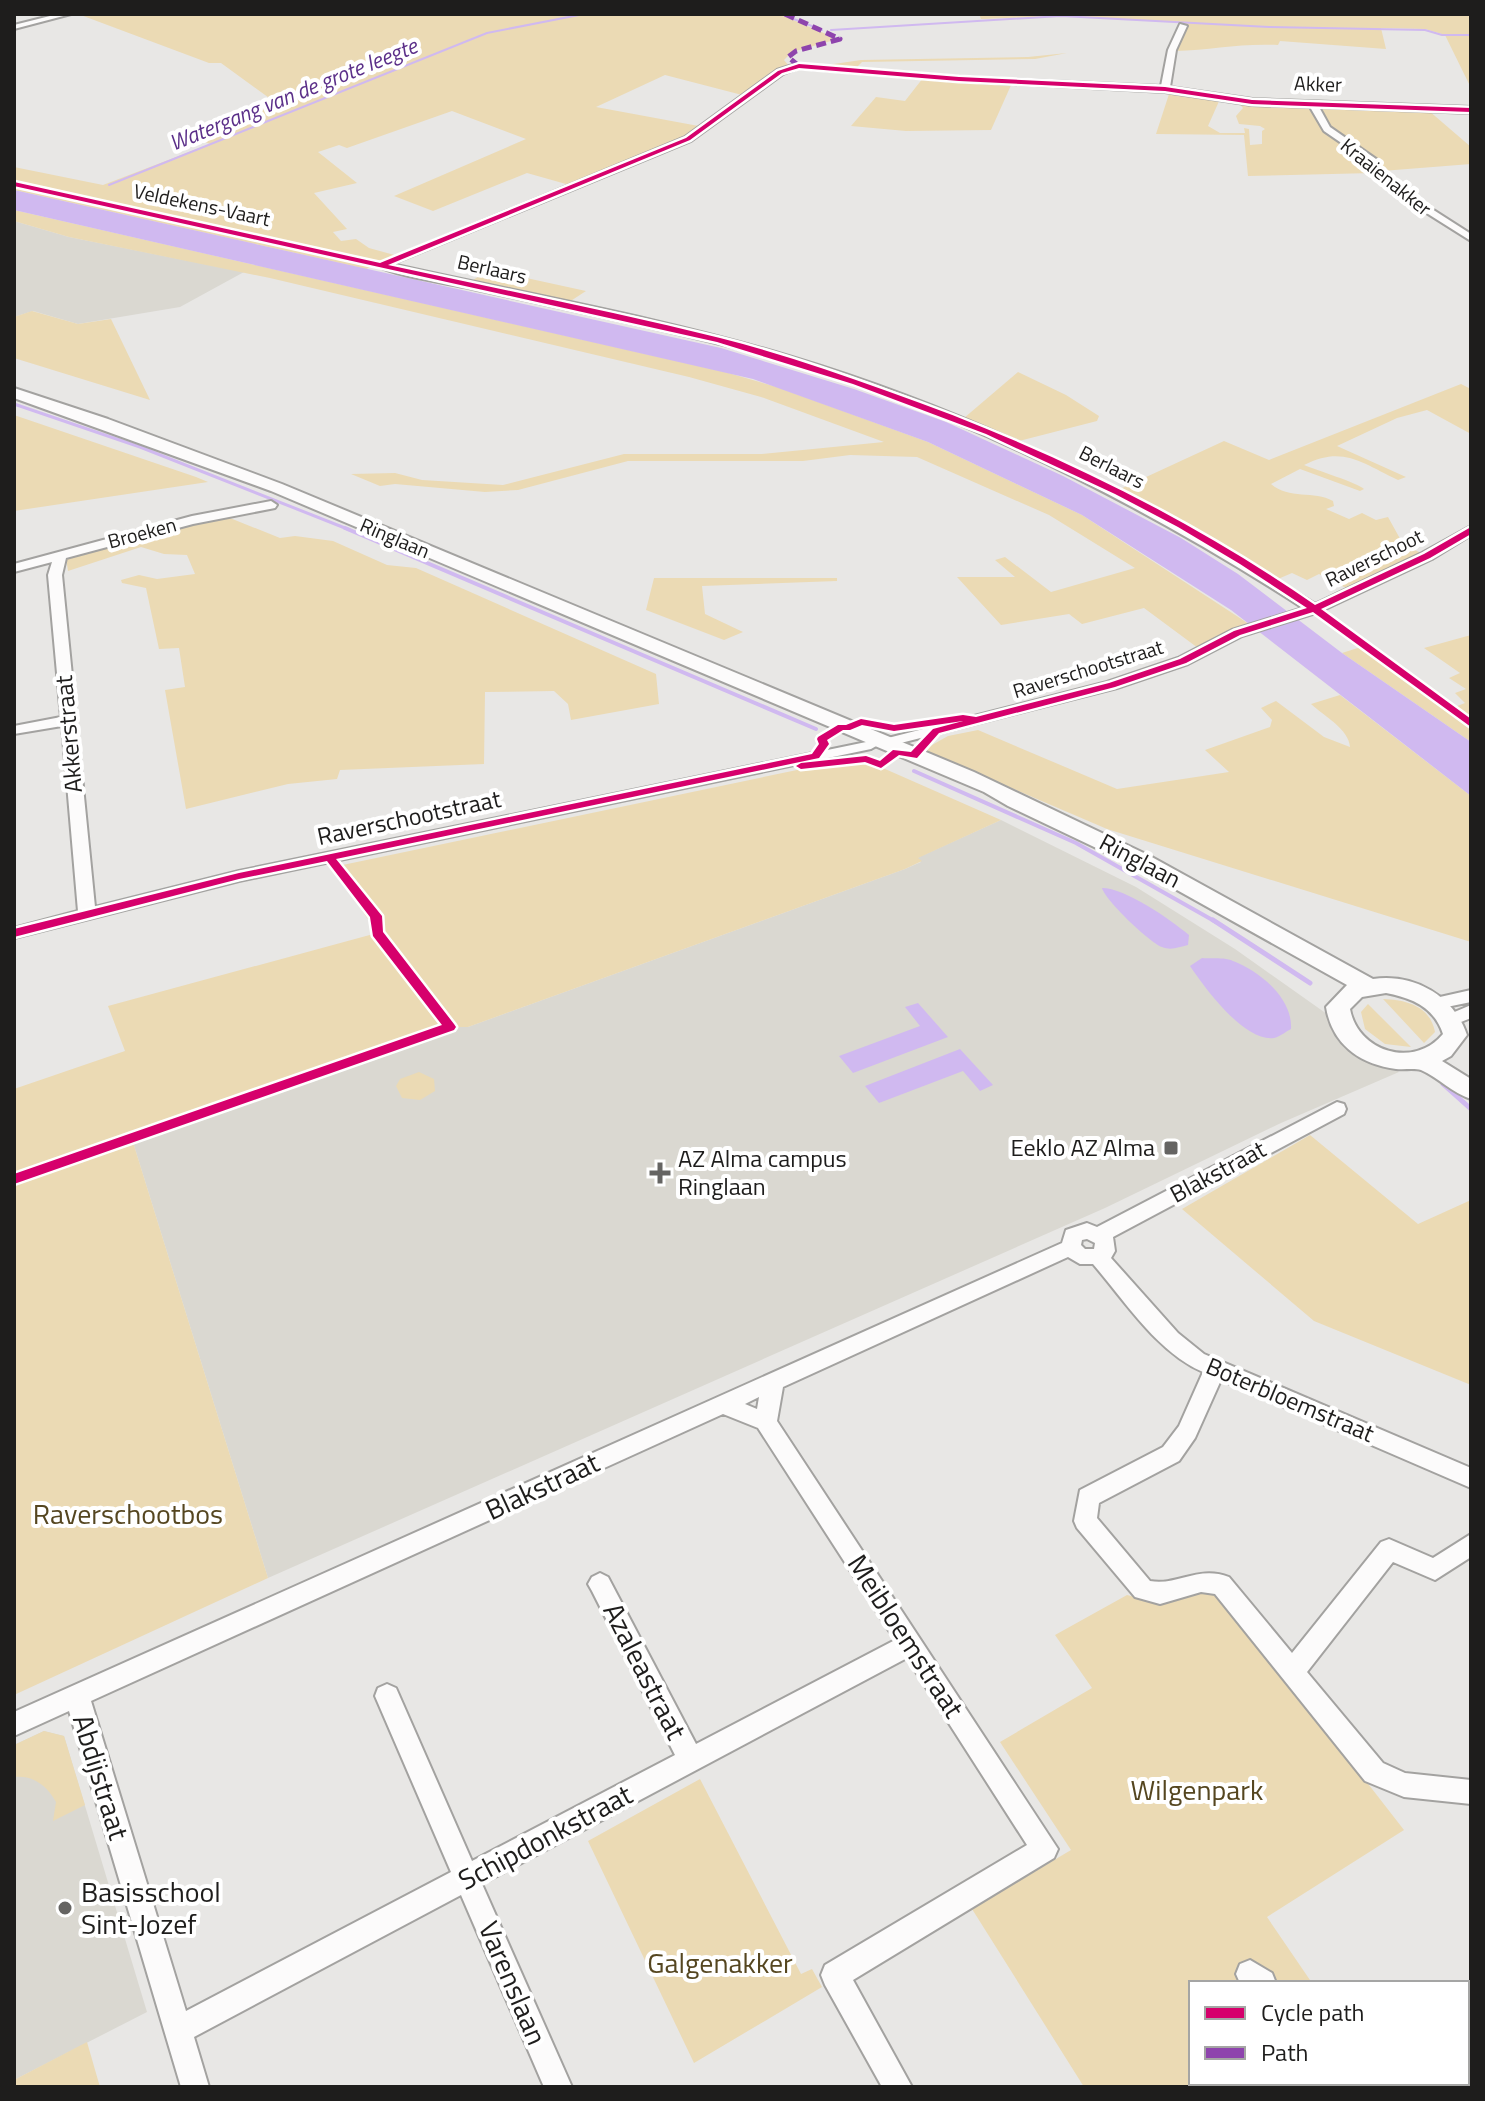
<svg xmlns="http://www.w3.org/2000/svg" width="1485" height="2101" viewBox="0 0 1485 2101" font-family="'Titillium Web',sans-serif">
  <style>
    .built { fill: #dad8d1 }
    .green { fill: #ebdab4 }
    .water { fill: #d0b9f0 }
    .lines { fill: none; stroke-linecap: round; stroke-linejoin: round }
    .stream-far3 { stroke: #d0b9f0; stroke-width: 2 }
    .stream-far2 { stroke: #d0b9f0; stroke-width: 3 }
    .stream-far1 { stroke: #d0b9f0; stroke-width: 4 }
    .stream { stroke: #d0b9f0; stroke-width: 5 }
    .minor-casing { stroke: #a3a2a0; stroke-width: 4 }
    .major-casing { stroke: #a3a2a0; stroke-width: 4 }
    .minor { fill: #fcfbfb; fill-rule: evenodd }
    .major { fill: #fcfbfb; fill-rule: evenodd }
    .quiet { stroke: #8e44ad; stroke-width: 5; stroke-dasharray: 10 5; stroke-linecap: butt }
    .cycleway-casing { stroke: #fff; stroke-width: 5 }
    .cycleway { fill: #d6006c; fill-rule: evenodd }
    .poi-dot { fill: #656462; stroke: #fff; stroke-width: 3 }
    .labels { text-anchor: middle; stroke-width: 8; stroke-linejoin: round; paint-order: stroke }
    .far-street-label { font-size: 20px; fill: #1e1d1c; stroke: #fff }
    .far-water-label { font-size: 22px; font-style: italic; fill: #5b2f89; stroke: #fff }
    .street-label { font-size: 24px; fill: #1e1d1c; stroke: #fff }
    .poi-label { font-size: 24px; fill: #1e1d1c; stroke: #fff; text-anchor: end }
    .near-street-label { font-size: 28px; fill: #1e1d1c; stroke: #fff }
    .near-park-label { font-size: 28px; fill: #554620; stroke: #fff }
    .near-poi-label { font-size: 28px; fill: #1e1d1c; stroke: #fff; text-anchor: start }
  </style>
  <rect width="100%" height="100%" fill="#e8e7e5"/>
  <path class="built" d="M14 221 69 237 244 272 180 307 78 324 33 311 14 317Z
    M1001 820 1136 887 1235 949 1334 1019 1399 1072 1281 1123 1105 1208 268 1578 132 1139 450 1027H468L905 869 921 862 917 858Z
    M44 1731 64 1736 147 2012 14 2080V1745Z"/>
  <path class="green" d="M78 14H779L838 39 792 52 784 60 789 66 746 96 665 75 596 107 704 127 685 138 573 186 527 173 433 211 394 196 526 139 452 111 347 148 339 145 318 152 357 183 314 193 347 229 333 232 341 241 356 239 369 248 398 256 375 262 84 200 375 265 366 269 14 190V167L103 185 210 144 181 132 272 100 221 63H209Z
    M979 14H1471V88L1445 35 1425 29 1381 28 1386 49 1280 41 1278 45C1240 43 1212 50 1175 51L1187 27 1178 22 1061 16 981 19Z
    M1067 53 1035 59 862 62 856 68 827 65 861 60 1028 57Z
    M923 78 1012 83 991 130 906 131 851 126 876 97 905 101Z
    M1170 91 1220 99 1208 126 1220 133H1245L1244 128 1249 129 1250 145 1262 144V131L1265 129 1260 126 1239 124 1236 116 1243 108 1238 102 1310 107 1327 132 1368 160 1373 173 1248 176 1244 135 1156 134Z
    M1318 107 1428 110 1471 147V164L1382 171 1379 162 1330 129Z
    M14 210 725 372 777 387 928 442 1082 515 1249 624 1229 630 1198 648 1144 608 1082 624 1069 614 1001 625 957 577H1015L995 560 1005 557 1051 592 1135 568 1049 515 917 457 850 455 803 461H628L518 490 485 492 395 484 380 486 351 474 395 473 422 480 503 485 624 454H762L884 442 761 397 689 377 270 278 69 237 14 221Z
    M489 270 586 291 566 304 470 282Z
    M32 311 78 324 111 319 150 400 14 358V317Z
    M1018 372 1066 395 1099 416 1097 421 1019 441 964 418Z
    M1461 384 1471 389V434L1427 410 1397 418 1337 446 1406 477 1398 480C1362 463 1343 445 1304 465 1316 470 1358 483 1364 489L1360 491 1300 469 1271 484C1289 500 1314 490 1333 501L1334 506 1326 509 1349 519 1362 513 1376 520 1388 517 1403 544 1421 553 1346 588 1319 574 1307 580 1292 573 1278 579 1201 533 1118 490 1224 441 1269 460Z
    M14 415 196 477 208 482 14 511Z
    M225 516 280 538 295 536 333 541 387 565 416 568 656 674 659 704 571 720 568 704 554 691 485 692 484 764 340 770 337 779 288 784 186 809 165 690 185 687 179 648 159 649 146 588 122 583 121 580 139 575 157 579 195 574 187 555 164 554 141 547 68 571 66 558 84 551Z
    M654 578H837V581L702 586 705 614 743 632 724 640 646 610Z
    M1471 635V742L1342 653 1361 647 1447 710 1465 703 1455 693 1466 689 1449 678 1460 673 1424 648Z
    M1340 695 1471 796V942L1107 829 923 750 948 736 978 730 1117 789 1229 772 1205 750 1270 727 1272 720 1261 708 1276 701 1324 737 1350 747C1349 729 1324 716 1311 704Z
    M845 760 867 761 1001 820 918 858 922 861 905 869 468 1027H450L132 1139 268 1578 14 1695V1089L125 1051 108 1006 377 933 333 867Z
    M1383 999C1407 1000 1430 1006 1435 1032L1424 1043Z
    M1368 1004 1411 1047 1385 1044 1365 1029 1361 1012Z
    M419 1072 434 1079 435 1091 420 1100 402 1098 396 1086 400 1079Z
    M1310 1135 1418 1224 1471 1200V1385L1314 1321 1182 1209Z
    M1191 1591 1210 1593 1229 1605 1404 1830 1267 1917 1312 1983H1191V2083H1410L1418 2087H1220L1217 2084 1212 2087H1084L972 1909 1071 1850 1000 1742 1092 1688 1055 1635 1127 1595 1164 1604Z
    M44 1731 64 1736 85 1805 53 1821 56 1802C47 1786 34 1775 14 1777V1745Z
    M700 1779 801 1974 812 1969 822 1987 694 2063 588 1841Z
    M87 2042 100 2087H14V2080Z"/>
  <path class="water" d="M14 190 721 348 854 389 946 422 1063 476 1181 538 1238 574 1342 653 1471 742V796L1231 610 1082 515 928 442 753 379 14 210Z
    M1102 888C1125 888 1170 919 1189 935L1188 945C1179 947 1171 951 1162 947 1149 942 1105 900 1102 888Z
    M1202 958C1211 959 1225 957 1233 961 1260 971 1293 999 1291 1029 1287 1031 1279 1037 1274 1038 1244 1042 1205 988 1190 966Z
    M918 1003 948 1037 853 1073 839 1056 920 1026 905 1007Z
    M960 1049 993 1085 980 1091 963 1071 879 1103 865 1086Z"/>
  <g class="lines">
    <path class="stream-far3" d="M781 14 822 30
      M831 30 1061 16 1269 27 1425 30 1442 35H1471
      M109 185 487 33 584 14"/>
    <path class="stream-far2" d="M14 404 140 447 350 530"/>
    <path class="stream-far1" d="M345 528 816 729
      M914 771 1076 843 1216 922"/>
    <path class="stream" d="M1213 920 1310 983
      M1443 1084 1471 1109"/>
    <defs>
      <path id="minor" d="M58 14H71L14 29V25Z
        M1180 24 1187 26 1176 50 1170 87 1252 99 1471 107V113L1319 107 1330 127 1376 159 1383 174 1396 186 1471 234V241L1390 190 1376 177 1369 162 1324 131 1310 107 1252 105 1165 92 959 81 799 68 783 74 691 141 392 264C525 294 661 317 792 357 978 413 1151 499 1315 604L1422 553 1471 526V535L1432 559 1319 612 1242 636 1188 664 1117 688 889 746 882 742 884 739 1107 682 1178 658 1232 630 1303 608C1129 496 941 402 740 349 651 326 559 308 469 288 446 283 394 276 376 265L685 137 777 70 796 64 959 77 1161 86 1168 50Z
        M271 501 277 505 275 508 193 524 66 558 62 575 95 907 239 871 871 741 878 745 871 749 239 881 14 938V928L78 911 62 726 14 734V726L61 717 48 575 52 562 14 572V564L192 516Z
        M1471 990V1002L1437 1009 1428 1003 1431 999Z
        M1471 1005V1018L1451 1026 1445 1024 1442 1020 1445 1016Z
        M1337 1102 1344 1104 1346 1109 1344 1114 1113 1237 1115 1251 1111 1258 1178 1333 1204 1354 1471 1468V1488L1221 1380 1195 1438 1179 1461 1099 1503 1097 1518 1150 1581C1178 1586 1198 1565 1229 1577L1292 1653 1381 1542 1389 1539 1433 1558 1471 1534V1557L1435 1580 1393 1562 1307 1672 1383 1763 1405 1773 1471 1780V1804L1404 1797 1365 1781 1215 1594 1201 1592 1160 1604 1135 1597 1077 1528 1074 1521 1080 1490 1163 1447 1179 1426 1203 1372C1157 1352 1125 1301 1093 1264H1080L1068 1257 783 1387 777 1421 1058 1849 1054 1858 853 1980 912 2087H882L825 1985 821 1975 825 1965 1027 1845 907 1658 482 1884 572 2087H544L461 1895 194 2037 209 2087H181L69 1711 14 1736V1712L1062 1243 1066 1230 1087 1223 1097 1227ZM1087 1239 1095 1243 1094 1249H1085L1081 1245 1082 1240ZM759 1397 757 1409 745 1404ZM723 1414 758 1428 895 1640 696 1744 608 1577 600 1573 592 1577 588 1584 592 1591 675 1755 472 1861 396 1688 387 1684 378 1688 375 1696 451 1872 186 2011 91 1701Z
        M1250 1960 1272 1973 1276 1983H1240L1236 1974 1240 1964Z
        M1467 2073 1471 2075V2087H1444L1443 2083H1467Z"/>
      <path id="major" d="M14 388 108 419 282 484 974 772 1150 856 1373 979C1414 973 1454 996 1467 1035L1451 1056 1442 1061 1471 1079V1099C1452 1093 1439 1078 1421 1070 1414 1068 1404 1070 1396 1069 1359 1064 1332 1044 1326 1007L1347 985 1134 866 1008 806 984 792 271 491 14 398ZM1386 993C1412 998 1434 1007 1443 1034 1414 1069 1358 1052 1350 1009L1362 997Z"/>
    </defs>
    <use href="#minor" class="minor-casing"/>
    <use href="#major" class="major-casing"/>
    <use href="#minor" class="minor"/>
    <use href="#major" class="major"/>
    <path class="quiet" d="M785 14 840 39 796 51 788 57 799 66"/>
    <defs>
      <path id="cycleway" d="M799 64 959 77 1165 87 1252 100 1471 108V112L1252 104 1165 91 959 81 799 68 782 73 690 140 388 265C498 289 610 311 720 338 776 352 832 371 887 391 1038 444 1184 514 1315 605L1424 554 1471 527V534L1430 558 1321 609 1471 719V727L1313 612 1240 635 1186 663 1115 687 939 733 917 758 899 755 881 768 865 762 801 769 796 766 801 763 866 756 880 761 893 750 911 752 933 729 963 721 894 731 862 725 850 730H843L827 740 829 744 819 758 336 859 382 916 383 932 454 1024 456 1027 454 1030 14 1184V1174L442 1025 373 936 370 917 327 861 239 879 14 937V929L239 873 812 754 819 744 817 739 818 737 838 725H846L861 719 894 725 963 715 976 717 1109 683 1180 659 1234 631 1307 608 1240 564 1178 527 1115 494 986 434 853 384 717 342 14 186V182L380 263 686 138 778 71Z"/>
    </defs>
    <use href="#cycleway" class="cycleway-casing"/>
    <use href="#cycleway" class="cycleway"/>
  </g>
  <g class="poi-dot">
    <rect x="1163" y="1140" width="16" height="16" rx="4"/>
    <path d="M656 1161h8v8h8v8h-8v8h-8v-8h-8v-8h8z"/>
    <circle cx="65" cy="1908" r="8"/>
  </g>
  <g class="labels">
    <g class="far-street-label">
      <text transform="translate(1318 84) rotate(2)" y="7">Akker</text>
      <text transform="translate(1386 177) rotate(39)" y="7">Kraaienakker</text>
      <text transform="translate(202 205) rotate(12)" y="7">Veldekens-Vaart</text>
      <text transform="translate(492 269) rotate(13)" y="7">Berlaars</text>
      <text transform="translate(1112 467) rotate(27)" y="7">Berlaars</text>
      <text transform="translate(142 533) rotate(-15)" y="7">Broeken</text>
      <text transform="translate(395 538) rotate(23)" y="7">Ringlaan</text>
      <text transform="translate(1374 558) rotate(-26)" y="7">Raverschoot</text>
      <text transform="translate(1088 669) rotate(-17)" y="7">Raverschootstraat</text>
    </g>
    <g class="far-water-label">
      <text transform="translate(293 94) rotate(-22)" y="8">Watergang van de grote leegte</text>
    </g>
    <g class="street-label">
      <text transform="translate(69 734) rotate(-95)" y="8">Akkerstraat</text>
      <text transform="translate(409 818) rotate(-12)" y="8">Raverschootstraat</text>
      <text transform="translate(1140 861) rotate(28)" y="8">Ringlaan</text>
      <text transform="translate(1218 1172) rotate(-28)" y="8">Blakstraat</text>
      <text transform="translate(1290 1400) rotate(23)" y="8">Boterbloemstraat</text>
    </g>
    <g class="poi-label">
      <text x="1155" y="1156">Eeklo AZ Alma</text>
      <text x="678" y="1167" text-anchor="start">AZ Alma campus<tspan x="678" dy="28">Ringlaan</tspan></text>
    </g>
    <g class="near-street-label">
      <text transform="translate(542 1486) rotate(-25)" y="10">Blakstraat</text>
      <text transform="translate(906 1636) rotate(57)" y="10">Meibloemstraat</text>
      <text transform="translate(645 1671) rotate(63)" y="10">Azaleastraat</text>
      <text transform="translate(101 1777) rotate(73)" y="10">Abdijstraat</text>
      <text transform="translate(545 1837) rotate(-28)" y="10">Schipdonkstraat</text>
      <text transform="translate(513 1983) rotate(67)" y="10">Varenslaan</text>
    </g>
    <g class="near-park-label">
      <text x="128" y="1524">Raverschootbos</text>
      <text x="1197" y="1800">Wilgenpark</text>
      <text x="720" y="1973">Galgenakker</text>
    </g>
    <g class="near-poi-label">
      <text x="81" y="1902">Basisschool<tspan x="81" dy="32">Sint-Jozef</tspan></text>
    </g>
  </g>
  <rect width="1485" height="2101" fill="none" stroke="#1e1d1c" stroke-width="32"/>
  <rect x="1189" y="1981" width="280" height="104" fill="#ffffff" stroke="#a5a5a4" stroke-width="2"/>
  <rect x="1205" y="2007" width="40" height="12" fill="#d6006c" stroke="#a5a5a4" stroke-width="2"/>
  <text x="1261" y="2021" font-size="24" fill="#1e1d1c">Cycle path</text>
  <rect x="1205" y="2047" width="40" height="12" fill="#8e44ad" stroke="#a5a5a4" stroke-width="2"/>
  <text x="1261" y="2061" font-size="24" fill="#1e1d1c">Path</text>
</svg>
